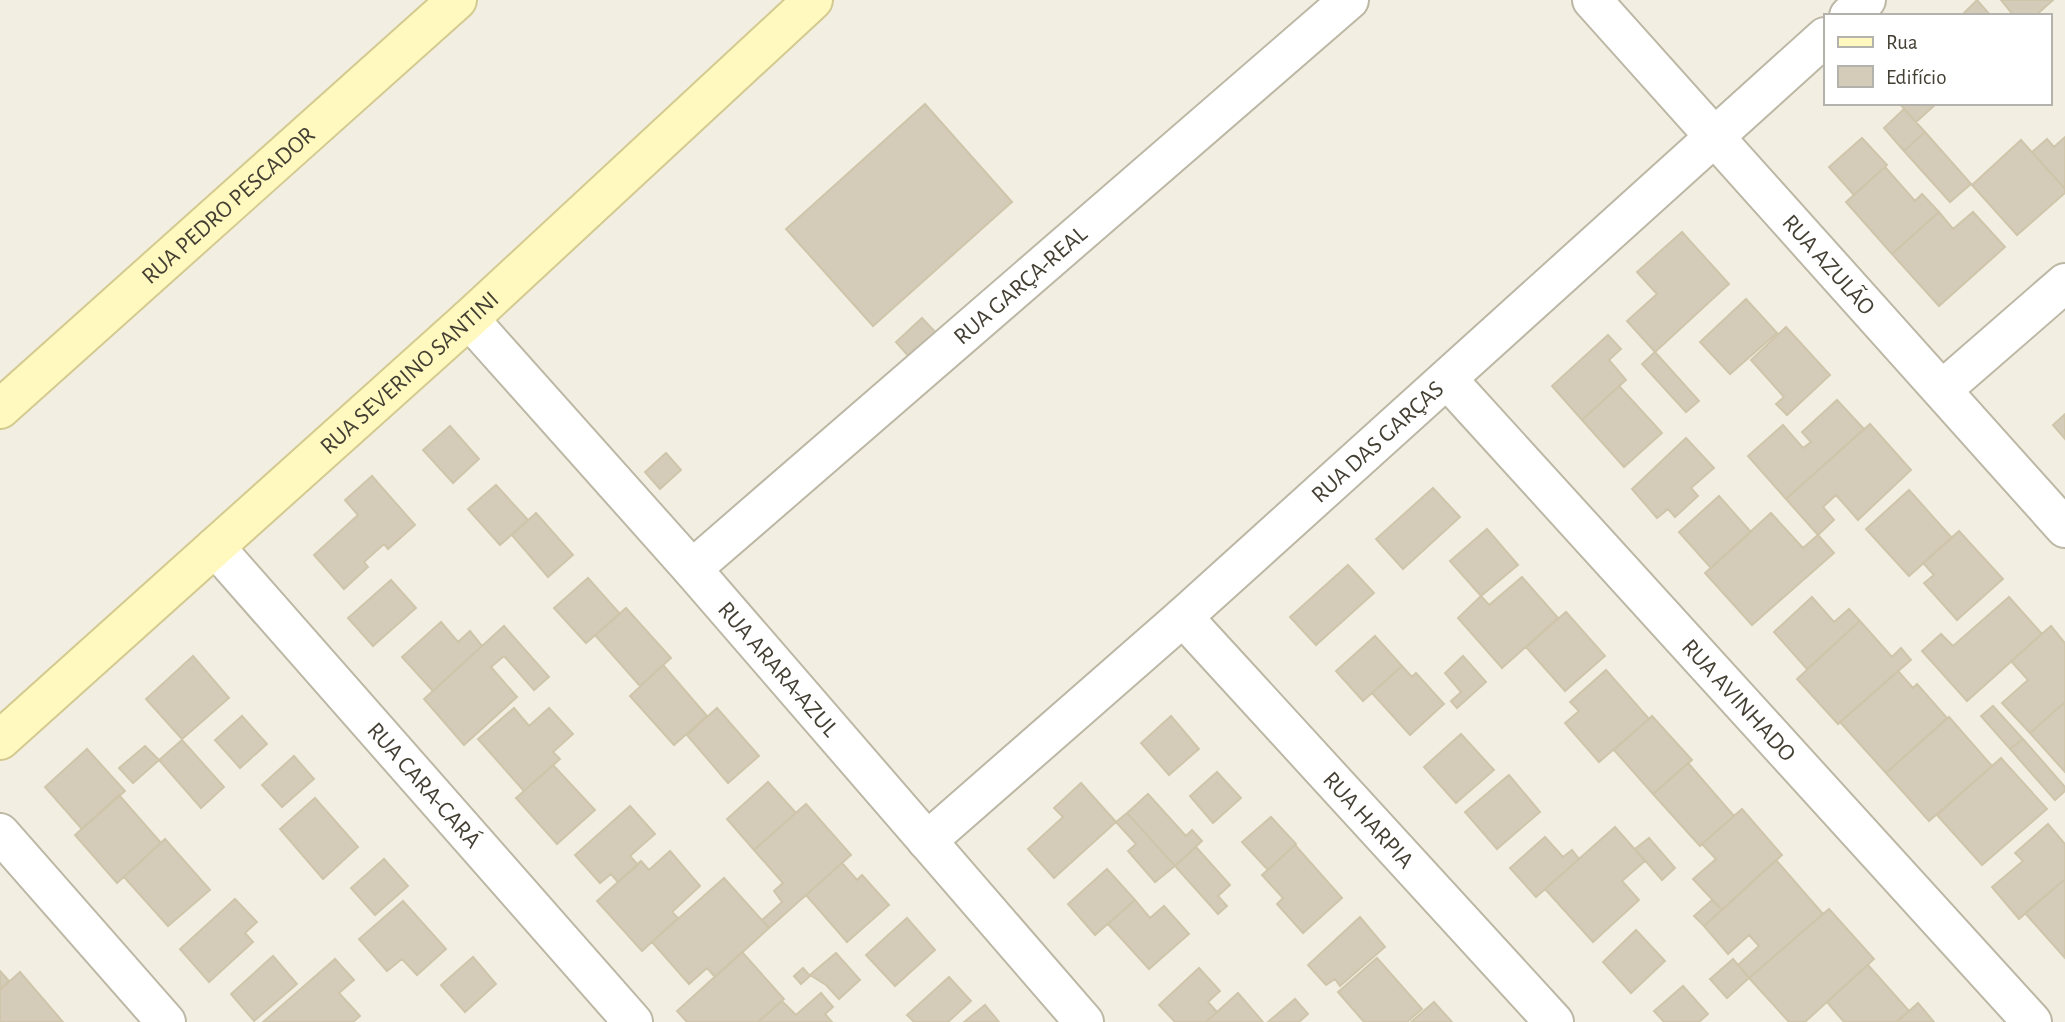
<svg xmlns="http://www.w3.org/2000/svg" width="2065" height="1022" viewBox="0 0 2065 1022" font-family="'Alegreya Sans',sans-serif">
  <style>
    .building { fill: #d4ccb8; stroke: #cfc5ab; stroke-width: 2 }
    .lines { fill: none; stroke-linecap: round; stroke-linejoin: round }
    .street-casing { stroke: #bdb8a5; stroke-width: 42 }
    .secondary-casing { stroke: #d4ca90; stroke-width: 42 }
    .street { stroke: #fff; stroke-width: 38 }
    .secondary { stroke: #fff8bf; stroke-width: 38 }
    .labels { text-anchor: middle; stroke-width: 7; stroke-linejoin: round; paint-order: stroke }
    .street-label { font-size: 24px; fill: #443f33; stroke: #fff }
  </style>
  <rect width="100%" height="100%" fill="#f2efe2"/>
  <path class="building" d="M1977 0 1991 16H1961Z
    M2001 0H2053L2035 16H2014Z
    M1899 103H1937L1916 122Z
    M925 104 1012 202 873 326 786 229Z
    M1904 109 1925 132 1904 151 1884 128Z
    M1925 132 1971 184 1950 202 1904 151Z
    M2065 137V189L2032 152 2047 139 2054 147Z
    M1862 138 1887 165 1854 195 1829 167Z
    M2021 140 2065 189V193L2017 235 1972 185Z
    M1885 167 1915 201 1922 194 1939 212 1892 254 1846 202Z
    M1939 212 1953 229 1973 212 2005 247 1939 306 1892 254Z
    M1682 232 1729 284 1655 352 1627 321 1657 294 1637 272Z
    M1746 299 1777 333 1730 374 1700 342Z
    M922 318 938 335 911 359 896 342Z
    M1786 327 1830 375 1787 415 1776 404 1784 397 1751 360Z
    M1608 335 1621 349 1609 360 1626 380 1582 420 1552 386Z
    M1655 352 1699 401 1686 412 1642 364Z
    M1619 386 1662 433 1624 467 1582 420Z
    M1837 400 1864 429 1786 499 1748 456 1783 425 1803 448 1811 442 1802 432Z
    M2065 414V439L2053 425Z
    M1870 424 1911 470 1858 520 1836 495 1823 507 1834 520 1818 535 1786 499Z
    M450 426 479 459 453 483 423 450Z
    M1686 438 1714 468 1691 488 1698 496 1675 517 1668 509 1657 518 1632 489Z
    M666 453 681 470 660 489 645 472Z
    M372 476 415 525 388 549 384 544 364 562 368 567 344 589 314 555 358 515 345 500Z
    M496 485 528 520 500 545 468 509Z
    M1433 488 1460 517 1403 569 1376 539Z
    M1909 490 1952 538 1909 576 1866 529Z
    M1719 496 1751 532 1711 568 1679 532Z
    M536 513 573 555 548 577 512 535Z
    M1771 513 1803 548 1818 535 1834 553 1752 625 1705 573Z
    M1487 529 1518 565 1481 596 1450 561Z
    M1959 531 2003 579 1957 620 1924 583 1934 575 1923 563Z
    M1348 565 1374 593 1316 645 1290 617Z
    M1522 577 1558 618 1502 668 1458 618 1481 596 1489 605Z
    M588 578 620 614 586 643 554 608Z
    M391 580 416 608 373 646 348 618Z
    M1812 597 1834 622 1849 609 1860 621 1807 669 1774 632Z
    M2009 597 2042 634 1967 701 1922 651 1941 634 1953 646Z
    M626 608 671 658 640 686 595 635Z
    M1566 612 1605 656 1565 691 1526 647Z
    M1860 621 1892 657 1901 648 1911 660 1838 724 1797 679Z
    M441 622 458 642 470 631 482 646 433 691 402 657Z
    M504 626 549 677 534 690 504 656 491 667 517 697 464 745 424 699Z
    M2051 626 2065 643V702L2030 733 2002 703 2028 680 2011 661Z
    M1375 636 1402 666 1363 701 1336 671Z
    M193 656 229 698 182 739 146 699Z
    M1463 656 1486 682 1457 708 1451 701 1461 692 1445 673Z
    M663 665 707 716 674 745 630 696Z
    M1402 666 1412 677 1416 673 1444 704 1410 735 1372 693Z
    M1606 670 1649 719 1599 762 1565 723 1579 711 1570 702Z
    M1898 671 1913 688 1917 684 1947 718 1886 773 1840 722Z
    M2065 702V772L2030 733Z
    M1993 706 2023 739 2010 749 1981 716Z
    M514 708 529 726 549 708 573 734 553 752 560 759 524 791 478 739Z
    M717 708 759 756 728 783 687 735Z
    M242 716 267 744 240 768 215 740Z
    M1171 716 1199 749 1169 775 1141 743Z
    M1652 716 1692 760 1653 794 1614 750Z
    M1949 717 1992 766 1929 821 1886 773Z
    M1461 734 1494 770 1456 803 1424 767Z
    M2023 739 2065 787V791L2055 800 2010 749Z
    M182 740 224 787 201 808 159 760Z
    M145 746 159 760 133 783 119 768Z
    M87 749 125 791 82 829 45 787Z
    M294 756 314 779 282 807 262 785Z
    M2001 758 2047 809 1982 865 1937 815Z
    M1688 763 1734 816 1700 846 1653 794Z
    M553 765 595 810 557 844 516 798Z
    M1217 772 1241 798 1213 823 1190 796Z
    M1509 775 1540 812 1497 849 1465 812Z
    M768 782 796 813 754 850 727 819Z
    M1081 783 1116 822 1054 878 1028 849 1063 817 1054 808Z
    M1148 794 1186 836 1192 830 1202 841 1175 866 1127 813Z
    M119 795 161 843 117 883 75 835Z
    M315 798 358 847 323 879 280 829Z
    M806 804 851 855 769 928 762 920 782 902 774 891 783 883 754 850Z
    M630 806 655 834 630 856 638 865 618 882 611 874 600 883 575 855Z
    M1742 809 1782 855 1722 910 1693 879 1716 859 1702 844Z
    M1127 813 1175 866 1155 882 1128 851 1136 844 1116 822Z
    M1271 817 1296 844 1268 870 1242 842Z
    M2048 824 2065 844V879L2019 919 1992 887 2023 861 2015 853Z
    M1615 827 1645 861 1622 881 1639 900 1593 942 1545 889Z
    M1545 837 1563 857 1572 850 1579 859 1536 897 1510 868Z
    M1649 838 1675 868 1662 880 1635 849Z
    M165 839 210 890 168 926 124 877Z
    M1295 845 1342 898 1303 933 1277 904 1283 898 1262 875Z
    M1196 847 1230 885 1218 896 1227 906 1218 914 1175 866Z
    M670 851 700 886 672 912 678 918 642 951 597 901 641 861 649 870Z
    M384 859 408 886 375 915 351 888Z
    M1776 860 1823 914 1749 978 1738 965 1759 946 1749 935 1728 954 1704 926Z
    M842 863 857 880 862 875 889 905 847 942 806 895Z
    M1107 869 1135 900 1095 935 1068 904Z
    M724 878 769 928 715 977 707 968 689 984 652 942Z
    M2065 879V958L2025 913Z
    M235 899 257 922 245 933 253 942 209 982 180 949Z
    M1135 900 1150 918 1164 906 1189 934 1149 969 1108 924Z
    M1712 900 1722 910 1704 926 1694 916Z
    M403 901 446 949 417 975 402 959 387 971 359 939Z
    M1829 909 1874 959 1805 1022H1789L1749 978Z
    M1360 917 1385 947 1340 986 1335 979 1326 985 1308 965Z
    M907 918 935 950 895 986 866 955Z
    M1636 930 1665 961 1631 993 1603 962Z
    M742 952 784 999 758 1022H687L677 1011Z
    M836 953 860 980 839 999 826 985 810 975Z
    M273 956 297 984 254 1021 231 994Z
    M473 957 496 984 465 1012 441 985Z
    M1377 958 1422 1009 1407 1022H1364L1338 992Z
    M335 959 354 980 339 993 360 1016 353 1022H263Z
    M1733 959 1749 978 1727 998 1710 979Z
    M1868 965 1909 1011 1896 1022H1844L1827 1002Z
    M803 968 810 976 801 984 794 976Z
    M1199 968 1220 991 1208 1002 1217 1012 1206 1022H1175L1159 1005Z
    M0 971 9 981 0 989Z
    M20 972 63 1022H0V990Z
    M949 977 971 1001 948 1022H914L907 1015Z
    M1683 986 1708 1014 1699 1022H1664L1654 1011Z
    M821 993 833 1007 825 1014 832 1022H758L782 1001 796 1015Z
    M1238 993 1263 1022H1206Z
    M1295 999 1308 1014 1299 1022H1268Z
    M1434 1002 1452 1022H1411Z
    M1918 1003 1934 1022H1897Z
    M985 1005 999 1022H964Z"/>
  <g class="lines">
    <defs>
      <g id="street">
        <path id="s1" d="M1592 0 2065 528"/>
        <path d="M1849 16 1866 0"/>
        <path id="s2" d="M469 319 692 569 1084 1022"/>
        <path id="s3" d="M1447 379 2032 1022"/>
        <path d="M1942 390 2065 283"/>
        <path id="s4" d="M215 547 633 1022"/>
        <path id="s5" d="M692 569 1349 0"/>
        <path id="s6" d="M1183 617 1554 1022"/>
        <path d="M0 833 166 1022"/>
        <path id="s7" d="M927 841 1183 617 1825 37"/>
      </g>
      <g id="secondary">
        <path id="s8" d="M0 409 457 0"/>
        <path id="s9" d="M0 740 469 319 813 0"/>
      </g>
    </defs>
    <use href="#street" class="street-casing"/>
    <use href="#secondary" class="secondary-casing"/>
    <use href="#street" class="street"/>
    <use href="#secondary" class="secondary"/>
  </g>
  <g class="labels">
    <g class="street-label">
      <text dy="8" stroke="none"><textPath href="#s8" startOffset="306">RUA PEDRO PESCADOR</textPath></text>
      <text dy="8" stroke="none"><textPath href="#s1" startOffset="355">RUA AZULÃO</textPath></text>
      <text dy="8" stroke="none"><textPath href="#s5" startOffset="434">RUA GARÇA-REAL</textPath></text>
      <text dy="8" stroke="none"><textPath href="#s9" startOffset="550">RUA SEVERINO SANTINI</textPath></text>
      <text dy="8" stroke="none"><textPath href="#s7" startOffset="602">RUA DAS GARÇAS</textPath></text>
      <text dy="8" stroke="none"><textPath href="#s2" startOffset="467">RUA ARARA-AZUL</textPath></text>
      <text dy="8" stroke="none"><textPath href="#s3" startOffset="434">RUA AVINHADO</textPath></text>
      <text dy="8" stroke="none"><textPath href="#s4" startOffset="317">RUA CARA-CARÁ</textPath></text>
      <text dy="8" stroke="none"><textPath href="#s6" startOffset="275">RUA HARPIA</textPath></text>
    </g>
  </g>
  <rect x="1824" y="14" width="228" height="91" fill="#ffffff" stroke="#b4b2ad" stroke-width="2"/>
  <rect x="1838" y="37" width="35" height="10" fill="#fff8bf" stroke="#b4b2ad" stroke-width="2"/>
  <text x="1886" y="49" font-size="21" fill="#443f33">Rua</text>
  <rect x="1838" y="66" width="35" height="21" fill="#d4ccb8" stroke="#b4b2ad" stroke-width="2"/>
  <text x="1886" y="84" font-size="21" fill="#443f33">Edifício</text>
</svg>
